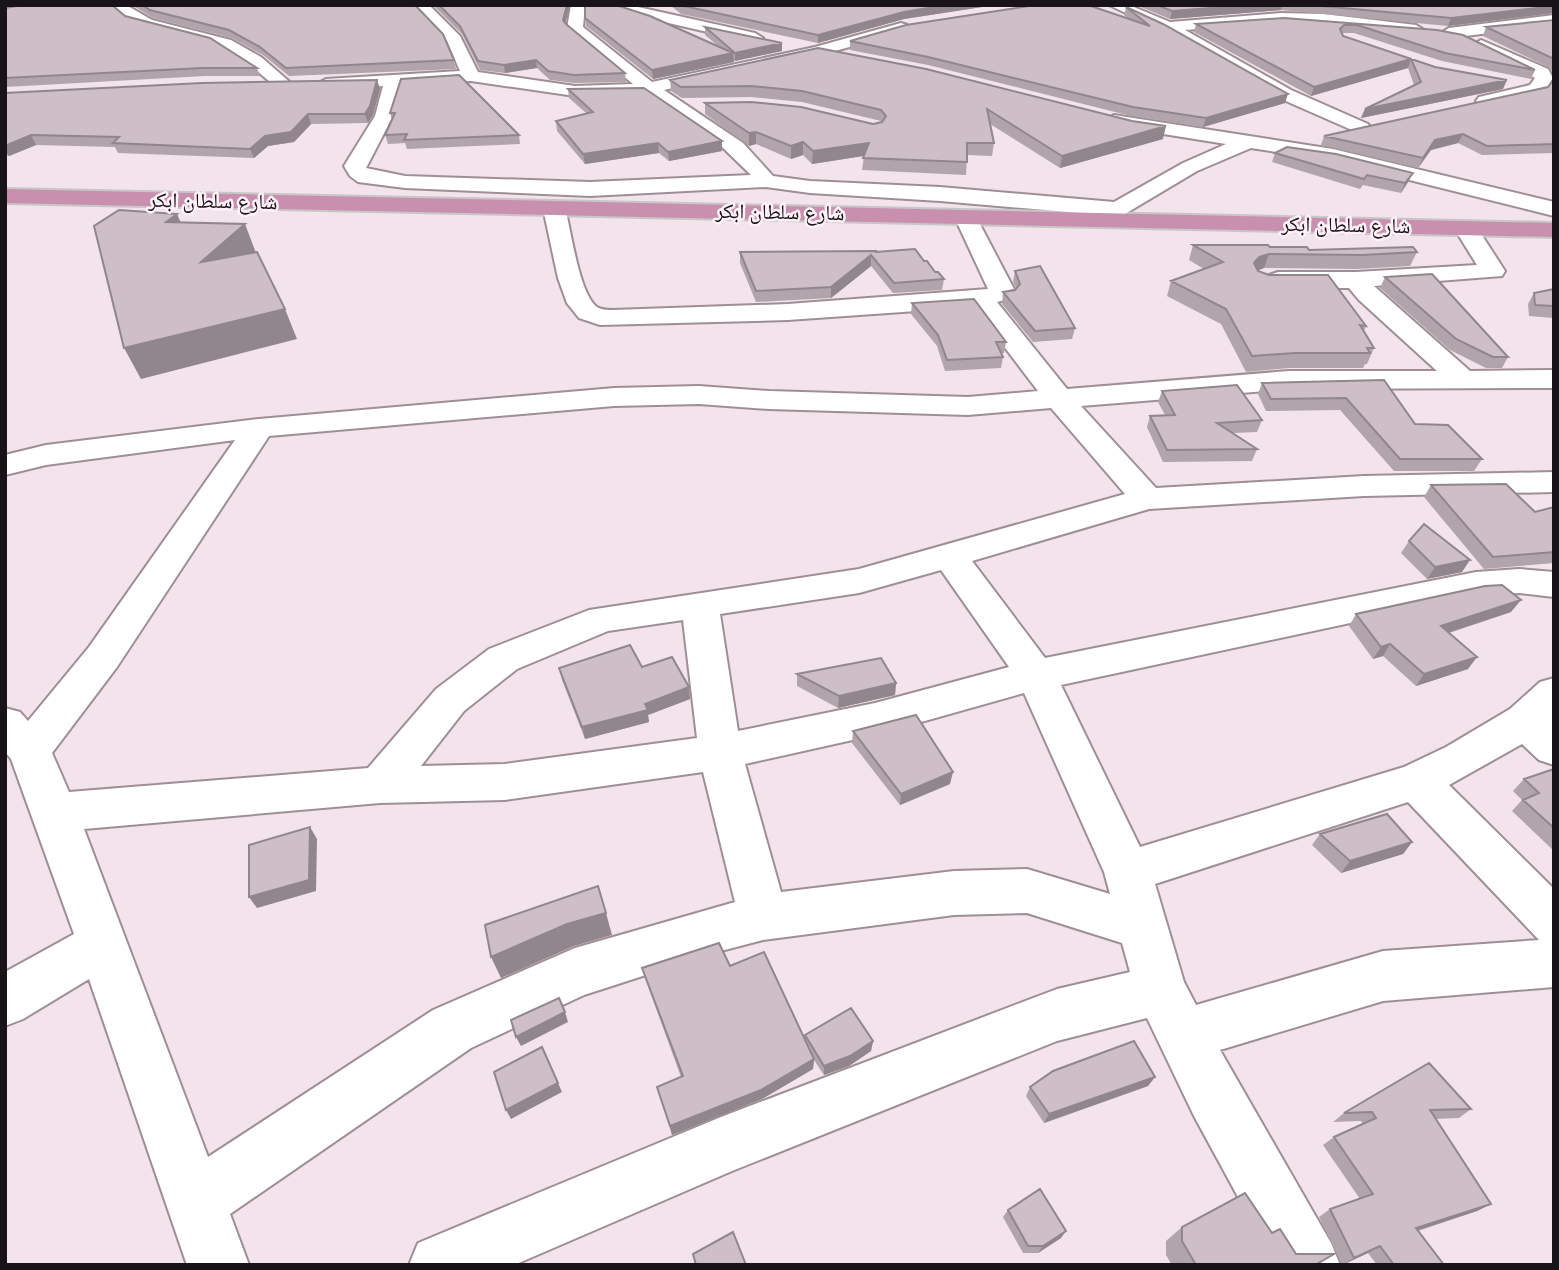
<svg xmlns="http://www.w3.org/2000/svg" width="1559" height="1270" viewBox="0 0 1559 1270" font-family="'Playfair Display','Noto Naskh Arabic',serif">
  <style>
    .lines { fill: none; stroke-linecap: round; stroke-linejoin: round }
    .minor-casing { stroke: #9e8f96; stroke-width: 4 }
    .trunk-casing { stroke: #c8c6c7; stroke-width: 4 }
    .minor { fill: #fff; fill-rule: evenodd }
    .trunk { fill: #c890ae; fill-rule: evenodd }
    .wall { fill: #b1a4aa }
    .shaded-wall { fill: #90868b }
    .building { fill: #cebfc6; stroke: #90868b; stroke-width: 2 }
    .labels { text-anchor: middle; stroke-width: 5; stroke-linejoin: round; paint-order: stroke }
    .far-street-label { font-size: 21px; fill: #181316; stroke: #fef1f7 }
  </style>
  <rect width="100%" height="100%" fill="#f3e3ea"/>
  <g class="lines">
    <defs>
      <path id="minor" d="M109 5H126L152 20 231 40 261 57 292 84 289 88H277L249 64 220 47 141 26 121 16Z
        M413 5H429L460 36 478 72 575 86 633 84 569 31 567 28 571 5H585L583 27 652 82 815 47 901 23 907 25 909 28 907 31 817 56 664 90 743 143 773 176 810 181 940 187 1114 202 1183 163 1226 144 1107 125 1104 121 1114 115 1333 149 1554 202V216L1333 161 1251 148 1197 171 1108 224H1092L1089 219 1093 214 940 201 810 193 766 187 590 196 405 188 358 182 350 176 344 166 375 116 383 86 326 89 317 84 326 79 460 71 447 41ZM471 81 575 96 646 94 718 143 751 175 590 182 405 176 366 168 393 116 401 85Z
        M601 5H629L755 33 763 38 755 43 608 9Z
        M1109 5H1129L1170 22 1281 13 1324 14 1416 25 1424 30 1416 35 1324 24 1281 23 1185 30 1291 90 1368 124 1371 128 1368 132 1361 134 1279 98 1162 30Z
        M1554 15V25L1449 38 1441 33 1449 28Z
        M1481 40 1548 69 1553 78 1543 93 1485 107 1479 105 1476 101 1479 97 1530 85 1535 78 1475 48 1473 45Z
        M554 201 562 203 565 208C571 230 579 294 597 307 602 310 607 310 613 310L788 304 988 289 954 216 957 211H973L1016 293 1012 298 997 302 1067 389 1289 371H1437L1359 300 1349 288H1278L1269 285 1265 280 1269 275 1278 272H1356L1477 265 1454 228 1458 223H1474L1505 271 1502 276 1374 286 1470 371 1554 370V388L1289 389 1081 406 1156 488 1364 476 1554 472V492L1364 496 1149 509 972 561 1045 658 1476 572 1519 569 1554 572V597L1519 593 1476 596 1061 685 1140 847 1404 767 1446 747 1510 709 1540 682 1554 678V765L1539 760 1522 744 1449 785 1554 889V987L1383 1001 1220 1050 1331 1243 1340 1265H1275L1194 1116 1147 1018 1057 1041 732 1171 514 1265H409L418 1243 721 1117 1057 989 1130 972 1122 943 1027 913 954 915 763 940 717 952 584 995 471 1048 230 1214 249 1265H187L89 979 23 1019 5 1026V972L74 934 11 759 5 752V708L20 712 28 721 89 647 235 440 46 465 5 475V455L46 445 259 419 614 388 699 386 769 391 968 397 1038 391 974 307 788 320 600 325 579 318 567 303 558 278 543 208 546 203ZM699 404 769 409 968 415 1051 408 1125 494 859 569 589 610 489 649 436 689 368 768 69 792 52 753 117 667 269 436 614 406ZM941 570 1009 667 875 703 738 731 720 614 859 593ZM683 620 697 738 505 764 421 766 464 711 517 669 608 631ZM1024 693 1104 872 1110 894 1027 869 954 871 781 892 745 764 875 735ZM703 772 735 902 575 948 433 1010 208 1157 84 829 380 803 505 800ZM1408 802 1539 940 1383 951 1196 1005 1184 982 1155 884Z"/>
      <path id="trunk" d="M5 189 1554 223V237L5 203Z"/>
    </defs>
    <use href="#minor" class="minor-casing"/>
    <use href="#trunk" class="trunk-casing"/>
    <use href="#minor" class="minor"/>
    <use href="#trunk" class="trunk"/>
  </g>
  <path class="wall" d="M132 5H415L454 60 456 69 289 76 263 55 232 38 153 18Z
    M433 5H570L565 24 625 73 626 82 575 83 550 80 537 68 505 73 480 70 462 34Z
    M670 5H995L904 19 818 43 681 14Z
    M1136 5H1554V13L1448 26 1281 10 1170 19Z
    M1126 7 1285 103 1203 127 1131 116 928 65 850 50V41L1129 19 1124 15Z
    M5 8 125 16 257 68 260 76H205L5 87Z
    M585 18 718 46 705 35V27L782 43V51L735 61 733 60 734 62 653 79 586 26Z
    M1284 18 1437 30 1535 70 1531 79 1442 61 1354 33H1342L1343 36 1503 89 1361 118 1365 109 1414 85 1408 68 1311 96 1194 32 1196 24Z
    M1554 20V76L1550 68 1483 36 1486 27Z
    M818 48 1163 139 1060 168 990 124 994 143 992 156 967 155 966 175 862 170 864 156 812 164 803 155 791 159 756 144 749 146 705 114V103L873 124 881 122V121L802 102 751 97 682 98 671 91 670 80Z
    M401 79 519 135 520 144 407 149 405 143 388 144 385 135 392 120 390 113Z
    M1554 79V153L1482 155 1458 143 1431 150 1418 168 1321 145 1324 136 1548 87Z
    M377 80 380 89 373 115 368 123 311 124 294 142 268 146 254 158 118 153 115 147 36 145 9 156 5 155V93Z
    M568 89 722 151 669 161 659 153 585 164 557 131 556 121 586 113 569 98Z
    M1275 153 1413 173 1408 182 1401 193 1363 185 1360 189 1272 162Z
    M1193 245 1309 250 1417 252 1410 266 1356 269 1264 268 1258 270 1366 326 1364 331 1374 348 1367 364H1365L1363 368H1289L1246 372 1221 324 1167 296 1171 281 1204 269 1189 260Z
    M740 252H877L924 261 935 272 944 279 942 290 893 293 871 266 831 298 756 302 740 263Z
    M1015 271 1075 328 1072 339 1033 342 1002 304 1003 292 1016 288 1013 282Z
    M1385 277 1508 357 1502 368H1486L1450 350 1380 288Z
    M1554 289V318L1529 316 1528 304 1534 293Z
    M912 303 1006 342 1004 353H1001L1003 357 1001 368 945 371 937 346 911 314Z
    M1384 380 1415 424 1482 459 1474 471H1394L1340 410 1266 411 1258 394 1262 383Z
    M1162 391 1262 420 1257 432 1233 433 1257 449 1252 461 1163 462 1147 427 1150 416 1165 415 1158 402Z
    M1431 485 1535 512 1554 507V563L1484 569 1424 497Z
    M1409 541 1462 572 1427 579 1401 553Z
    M1511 612 1449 633 1468 669 1416 686 1383 656 1373 659 1349 626 1356 614Z
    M642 667 689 687 690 699 648 715 649 722 585 739 562 680 559 668Z
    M797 674 896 683 895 695 838 708 797 686Z
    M853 731 950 784 900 805 852 743Z
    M1554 769V851L1512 811 1522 800 1513 791 1524 779Z
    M1320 834 1412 842 1403 854 1341 873 1312 845Z
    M730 966 805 1040V1035L873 1041 871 1051 849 1066 824 1075 814 1060 813 1069 762 1099 672 1135 657 1087 681 1077 645 978 642 968Z
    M1155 1077 1148 1086 1044 1123 1026 1096 1030 1087Z
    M1471 1109 1459 1118 1435 1119 1491 1204 1477 1211 1418 1231 1444 1265H1377L1368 1253 1342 1265 1319 1217 1330 1209 1360 1199 1323 1145 1334 1137 1363 1124 1361 1121 1333 1122 1344 1113Z
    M1008 1210 1061 1238 1038 1253H1023L1003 1217Z
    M1182 1227 1272 1233 1296 1254 1316 1265H1172L1166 1255V1241Z"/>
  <path class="shaded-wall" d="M567 5H570L564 28 563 20Z
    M946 5H995L904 19 818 43V35L904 12Z
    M1250 5H1282L1281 10 1170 19 1172 11Z
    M1554 6V13L1448 26 1451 18Z
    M782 43V51L735 61V53Z
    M733 53 734 62 653 79 652 70Z
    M1411 59 1408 68 1311 96 1314 87Z
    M536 60 537 68 505 73 504 65Z
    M377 80 380 89 373 115 368 123 365 114Z
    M1507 80 1503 89 1361 118 1365 109Z
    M1288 94 1285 103 1203 127 1206 118Z
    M308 114 311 124 294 142 268 146 254 158 250 149 265 136Z
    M1166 126 1163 139 1060 168 1062 156Z
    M756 132V144L749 146V133Z
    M1463 134 1458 143 1431 150 1418 168 1423 158 1435 140Z
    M31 135 36 145 9 156 5 150V146Z
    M722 141V151L669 161 668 152Z
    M803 142V155L791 159V146Z
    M658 143 659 153 585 164 583 154Z
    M869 143V155L812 164 813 151Z
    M1413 173 1408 182 1401 193 1405 183Z
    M177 214 190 243 166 222Z
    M245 224 256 253 201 262Z
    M1269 254 1264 268 1254 272V263L1259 257Z
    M871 255V266L831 298V287Z
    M285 309 297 339 141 379 124 348Z
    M1470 560 1462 572 1427 579 1435 567Z
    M1521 600 1511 612 1432 638 1441 626Z
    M1390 644 1383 656 1373 659 1381 647Z
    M1477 657 1468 669 1416 686 1424 674Z
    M896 683 895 695 838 708 839 696Z
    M689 687 690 699 648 715 649 722 585 739 582 727Z
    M953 772 950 784 900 805 901 794Z
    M310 827 317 839 316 891 257 908 249 897Z
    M1412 842 1403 854 1341 873 1350 861Z
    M606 913 612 935 574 946 501 978 491 957 567 924Z
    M565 1012 568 1022 521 1046 516 1037Z
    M873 1041 871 1051 849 1066 824 1075V1066Z
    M814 1059 813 1069 762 1099 672 1135 670 1126Z
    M1155 1077 1148 1086 1044 1123 1049 1114Z
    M558 1083 562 1092 511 1119 506 1110Z
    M1491 1204 1477 1211 1403 1235 1416 1228Z
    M1066 1231 1061 1238 1038 1253 1043 1246Z
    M1380 1246 1368 1253 1342 1265 1354 1258Z"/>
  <path class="building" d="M23 5H112L125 16 210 38 257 68H202L5 78V8Z
    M142 5H415L443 34 454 60 286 68 260 47 229 30 150 10Z
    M439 5H567L563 20 566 24 625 73 574 75 548 71 536 60 504 65 478 61 460 26Z
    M585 5H616L650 16 733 53 652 70 585 18Z
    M679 5H946L904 12 818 35Z
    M1036 5H1088L1150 26 1126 7 1163 24 1288 94 1206 118 1133 107 928 57 850 41 906 25Z
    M1157 5H1250L1172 11Z
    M1311 5H1554V6L1451 18Z
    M1284 18 1437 30 1463 35 1535 70 1445 53 1357 25H1344L1340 29 1343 36 1435 67 1507 80 1365 109 1421 82 1411 59 1314 87 1196 24Z
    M1554 20V59L1486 27Z
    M705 27 782 43 735 53Z
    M818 48 926 69 1132 121 1166 126 1062 156 987 109 994 143H967V162L863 158 869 143 813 151 803 142 791 146 756 132 749 133 705 103 751 102 801 107 873 124 882 122 886 116 881 110 802 91 751 86 681 87 670 80Z
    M459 75 519 135 404 140 407 134 385 135 395 113H390L401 79Z
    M1554 79V144L1487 146 1463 134 1435 140 1423 158 1324 136 1548 87Z
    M377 80 370 106 365 114H308L291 132 265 136 250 149 113 143 119 137 31 135 5 146V93L202 83Z
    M644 88 722 141 668 152 658 143 583 154 556 121 593 112 568 89Z
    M1287 147 1336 154 1413 173 1405 183 1367 175 1364 179 1275 153Z
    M119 210 177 214 166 222 245 224 201 262 257 252 285 309 124 348 94 226Z
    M1193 245H1268L1270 247H1307L1309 250 1413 247 1417 252 1362 255 1269 254 1259 257 1254 263 1258 271 1269 275H1328L1366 326 1360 325 1374 348H1367L1370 353H1295L1252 356 1226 309 1171 281 1223 262Z
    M915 249 924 261H927L935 272H938L944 279 894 283 871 255 831 287 756 291 740 252 877 251 875 252Z
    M1040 266 1075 328 1035 331 1003 292 1015 290 1020 284 1015 271Z
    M1432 274 1508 357H1493L1456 339 1385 277Z
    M1554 289V306L1535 305 1534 293Z
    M974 299 1006 342H996L1003 357 947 360 938 335 912 303Z
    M1384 380 1415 424 1448 425 1482 459H1400L1346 398 1271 399 1262 383Z
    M1237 385 1262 420 1217 423 1257 449 1167 450 1150 416 1175 415 1162 391Z
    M1506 484 1535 512 1554 507V552L1493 557 1431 485Z
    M1424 524 1470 560 1435 567 1409 541Z
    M1502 585 1521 600 1441 626 1477 657 1424 674 1390 644 1381 647 1356 614 1485 586Z
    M630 645 642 667 672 657 689 687 645 704 648 710 582 727 559 668Z
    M881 658 896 683 839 696 797 674Z
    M916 715 953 772 901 794 853 731Z
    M1554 769V828L1523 800 1539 793 1524 779Z
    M1387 814 1412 842 1350 861 1320 834Z
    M310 827 309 880 249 897V845Z
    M598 886 606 913 567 924 491 957 485 925Z
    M719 943 730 966 764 952 814 1059 761 1090 670 1126 657 1087 683 1076 642 968Z
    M559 998 565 1012 516 1037 511 1020Z
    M851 1008 873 1041 850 1056 824 1066 805 1035Z
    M1134 1041 1155 1077 1049 1114 1030 1087 1053 1071Z
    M542 1047 558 1083 506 1110 494 1072Z
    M1429 1063 1471 1109 1430 1110 1491 1204 1416 1228 1444 1265H1394L1380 1246 1354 1258 1330 1209 1373 1194 1334 1137 1376 1118 1372 1112 1344 1113Z
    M1040 1189 1066 1231 1043 1246H1028L1008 1210Z
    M1245 1193 1272 1233 1280 1229 1296 1254H1334L1315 1265H1196L1182 1241V1227Z
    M733 1232 746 1265H696L693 1254Z"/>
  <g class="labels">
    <g class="far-street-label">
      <text transform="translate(213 201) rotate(1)" y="7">شارع سلطان ابكر</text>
      <text transform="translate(780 212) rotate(1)" y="7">شارع سلطان ابكر</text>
      <text transform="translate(1346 225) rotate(1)" y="7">شارع سلطان ابكر</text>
    </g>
  </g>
  <rect width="1559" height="1270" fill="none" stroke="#181316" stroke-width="14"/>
</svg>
